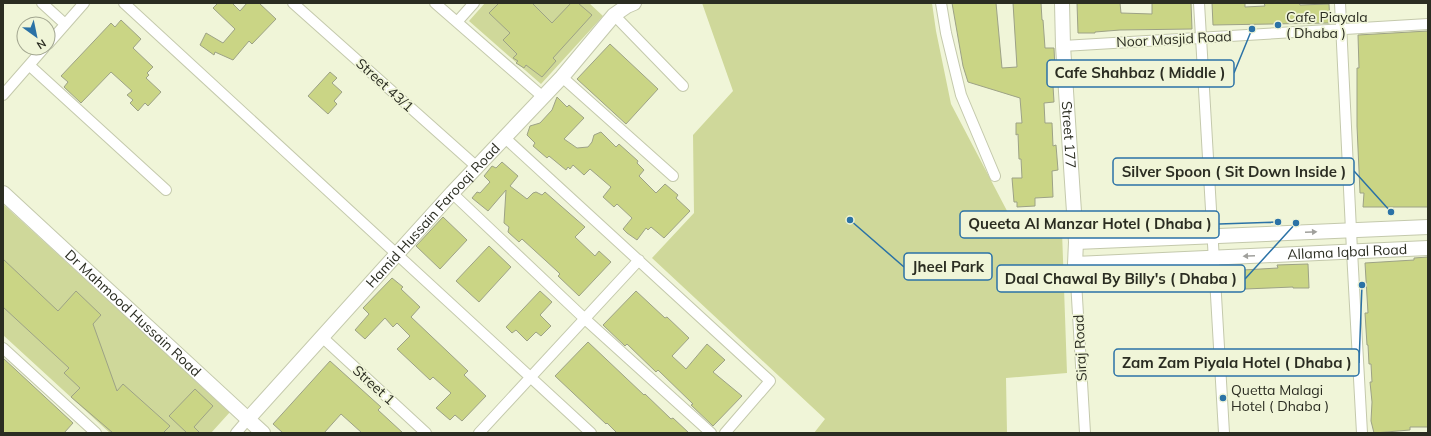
<svg xmlns="http://www.w3.org/2000/svg" width="1431" height="436" viewBox="0 0 1431 436" font-family="Mulish,sans-serif">
  <style>
    .green { fill: #cfd89a }
    .building { fill: #cad585; stroke: #9da286 }
    .lines { fill: none; stroke-linecap: round; stroke-linejoin: round }
    .street-casing { stroke: #c4c9ac; stroke-width: 12 }
    .secondary-casing { stroke: #c4c9ac; stroke-width: 16 }
    .street { stroke: #fff; stroke-width: 10 }
    .secondary { stroke: #fff; stroke-width: 14 }
    .oneway { fill: #a0a09c }
    .poi-dot { fill: #2b72a6; stroke: #f0f5d8; stroke-width: 1.5 }
    .labels { text-anchor: middle; stroke-width: 3.5; stroke-linejoin: round; paint-order: stroke }
    .poi-label { font-size: 14px; fill: #2b2d22; stroke: #f0f5d8; text-anchor: start }
    .street-label { font-size: 14px; fill: #2b2d22; stroke: #f0f5d8 }
    .leader { fill: none; stroke: #2b72a6; stroke-width: 1.5 }
    .callout-dot { fill: #2b72a6; stroke: #f0f5d8; stroke-width: 1.5 }
    .callout { fill: #f0f5d8; stroke: #2b72a6; stroke-width: 1.5 }
    .callout-label { font-size: 15px; text-anchor: middle; font-weight: bold; fill: #2b2d22 }
  </style>
  <rect width="100%" height="100%" fill="#f0f5d8"/>
  <path class="green" d="M485 3H589L603 16 541 84 469 21Z
    M702 3H932L936 31 951 104 1016 228 1062 231 1067 373 1006 378 1007 433H814L825 419 652 258 694 213 693 135 733 91Z
    M3 204 230 412 211 433H110L3 335Z"/>
  <path class="building" d="M218 3H232L240 11 247 3H259L276 19 252 44 249 41 233 60 215 52 214 55 200 45 206 33 223 43 235 29 213 8Z
    M499 3H532L552 23 571 3H578L592 15 553 58 556 61 542 77 526 65 524 68 516 63 518 61 513 58 517 54 503 40 510 33 489 13Z
    M952 3H996L1002 68 1017 67 1013 3H1041L1042 20H1043L1045 48H1054L1055 69 1052 70 1054 102 1044 103 1045 123H1052L1053 146 1056 145 1058 170 1052 171 1053 197 1035 198V206L1017 207V202H1014L1012 178H1022L1021 159H1019L1018 134 1016 135V123H1022L1020 98 968 82 963 66Z
    M1077 3H1120L1121 13 1152 14V3H1191L1192 29 1120 30 1095 32V33H1078Z
    M1212 3H1245V7L1265 6 1264 3H1299L1300 5 1329 4 1330 23 1213 25Z
    M121 20 141 39 133 48 153 67 147 73 149 75 146 78 161 92 148 106 145 103 138 111 130 103 133 100 127 95 132 91 111 72 81 103 64 87 68 82 61 76 111 23 115 27Z
    M1428 31V207H1363L1364 193H1360L1357 126V68H1359L1358 35Z
    M610 44 658 89 626 124 577 79Z
    M330 72 337 78 332 83 342 92 334 101 337 104 328 114 308 96Z
    M557 97 567 107 569 105 584 118 564 139 577 148 588 147 592 142 594 135 601 132 616 147 619 144 638 161 637 163 644 170 639 176 656 193 665 184 678 195 676 198 690 211 664 238 651 227 648 230 646 228 637 240 627 233 623 229 632 218 617 204 614 207 603 197 611 187 590 169 584 175 573 165 570 169 568 167 566 170 549 156 547 158 533 146 535 143 527 135 530 126 540 123 552 110Z
    M502 162 518 176 510 186 527 199 533 193 536 192 542 195 545 192 585 227 575 237 595 256 599 251 611 262 579 296 558 276 560 274 557 271 522 239 519 242 508 232 509 227 504 223 506 190 488 211 472 198 477 192 480 193 490 182 484 176 492 166 496 168Z
    M443 217 467 240 440 269 416 246Z
    M489 246 511 267 479 302 456 281Z
    M1428 257V427H1410V430L1374 433 1371 421 1372 402 1370 382H1372L1371 364H1369L1368 345H1367L1365 313H1368L1365 263 1414 260V258Z
    M3 259 58 311 76 291 101 315 93 324 117 391 123 384 170 426 163 433H113L71 397 80 388 64 373 69 368 3 307Z
    M1308 264 1309 288H1293V287L1245 289V287L1228 288 1227 266 1242 265 1243 270 1278 268 1277 265Z
    M392 278 403 287 401 289 420 307 411 317 468 371 464 375 486 396 462 421 455 415 450 420 436 408 451 393 433 377 430 380 397 349 410 336 397 323 393 327 385 318 365 339 355 330 369 314 363 308Z
    M540 291 552 302 540 315 551 326 541 336 536 332 527 341 516 330 512 333 506 327Z
    M636 291 665 318 667 317 689 338 672 356 686 369 707 344 725 360 713 372 742 396 713 426 691 405 693 404 658 370 656 372 627 344 625 346 603 325Z
    M588 342 644 395 645 394 671 419 673 418 689 433H617L607 423 606 424 555 376Z
    M3 358 73 423 64 433H3Z
    M330 361 381 407 378 410 403 433H362L341 414 324 433H283L273 424Z
    M195 389 213 406 194 427 200 433H187L169 416Z"/>
  <g class="lines">
    <defs>
      <path id="street" d="M42 3 65 24
        M124 3 591 433
        M293 3 477 167
        M435 3 543 97
        M941 3 946 33 961 95 995 176
        M1199 3 1224 433
        M1340 3 1352 251 1362 433
        M614 15 683 86
        M457 22 474 3
        M48 44 84 3
        M1063 46 1428 24
        M29 65 166 190
        M562 77 673 176
        M3 95 44 48
        M504 137 770 381 725 433
        M452 193 585 319 711 433
        M1075 264 1085 433
        M322 337 426 433
        M3 348 96 433
        M236 433 248 419
        M479 433 639 260"/>
      <g id="secondary">
        <path id="s1" d="M1062 3 1063 46 1076 242 1075 264 1428 248"/>
        <path id="s2" d="M3 193 263 433"/>
        <path d="M1076 242 1428 227"/>
        <path id="s3" d="M248 419 452 193 562 77 614 15 627 6 634 3"/>
      </g>
    </defs>
    <use href="#street" class="street-casing"/>
    <use href="#secondary" class="secondary-casing"/>
    <use href="#street" class="street"/>
    <use href="#secondary" class="secondary"/>
  </g>
  <defs><path id="oneway-solid" d="M-6-.8H1V-3.2L6.5 0L1 3.2V.8H-6Z"/></defs>
  <g class="oneway">
    <use href="#oneway-solid" transform="translate(1311 232) rotate(-3)"/>
    <use href="#oneway-solid" transform="translate(1249 256) rotate(177)"/>
  </g>
  <g class="poi-dot">
    <circle cx="1278" cy="25" r="4"/>
    <circle cx="1223" cy="398" r="4"/>
  </g>
  <g class="labels">
    <g class="poi-label">
      <text x="1286" y="22">Cafe Piayala<tspan x="1286" dy="16">( Dhaba )</tspan></text>
      <text x="1231" y="395">Quetta Malagi<tspan x="1231" dy="16">Hotel ( Dhaba )</tspan></text>
    </g>
    <g class="street-label">
      <text transform="translate(1174 39) rotate(-3)" y="5">Noor Masjid Road</text>
      <text transform="translate(385 85) rotate(42)" y="5">Street 43/1</text>
      <text dy="5" stroke="none"><textPath href="#s1" startOffset="132">Street 177</textPath></text>
      <text dy="5" stroke="none"><textPath href="#s3" startOffset="275">Hamid Hussain Farooqi Road</textPath></text>
      <text dy="5" stroke="none"><textPath href="#s1" startOffset="534">Allama Iqbal Road</textPath></text>
      <text dy="5" stroke="none"><textPath href="#s2" startOffset="177">Dr Mahmood Hussain Road</textPath></text>
      <text transform="translate(1080 348) rotate(-93)" y="5">Siraj Road</text>
      <text transform="translate(374 385) rotate(42)" y="5">Street 1</text>
    </g>
  </g>
  <path class="leader" d="M1252 29L1234 73M1391 212L1354 171M1278 222L1219 224M850 220L904 267M1296 223L1245 279M1362 285L1359 363"/>
  <g class="callout-dot">
    <circle cx="1252" cy="29" r="4"/>
    <circle cx="1391" cy="212" r="4"/>
    <circle cx="1278" cy="222" r="4"/>
    <circle cx="850" cy="220" r="4"/>
    <circle cx="1296" cy="223" r="4"/>
    <circle cx="1362" cy="285" r="4"/>
  </g>
  <g class="callout">
    <rect x="1047" y="60" width="187" height="27" rx="4"/>
    <rect x="1113" y="158" width="241" height="27" rx="4"/>
    <rect x="960" y="211" width="259" height="27" rx="4"/>
    <rect x="904" y="253" width="88" height="27" rx="4"/>
    <rect x="997" y="265" width="248" height="27" rx="4"/>
    <rect x="1114" y="349" width="245" height="27" rx="4"/>
  </g>
  <g class="callout-label">
    <text x="1140" y="78">Cafe Shahbaz ( Middle )</text>
    <text x="1234" y="177">Silver Spoon ( Sit Down Inside )</text>
    <text x="1090" y="229">Queeta Al Manzar Hotel ( Dhaba )</text>
    <text x="948" y="272">Jheel Park</text>
    <text x="1121" y="284">Daal Chawal By Billy's ( Dhaba )</text>
    <text x="1237" y="368">Zam Zam Piyala Hotel ( Dhaba )</text>
  </g>
  <rect width="1431" height="436" fill="none" stroke="#2b2d22" stroke-width="8"/>
  <g transform="translate(36 36) rotate(147)"><circle r="19" fill="#f0f5d8" stroke="#a1a58f"/>
  <path d="M0-3L7 15L0 10L-7 15Z" fill="#2b72a6"/>
  <text y="-6" font-size="11" font-weight="bold" text-anchor="middle" fill="#2b2d22">N</text>
  </g>
</svg>
